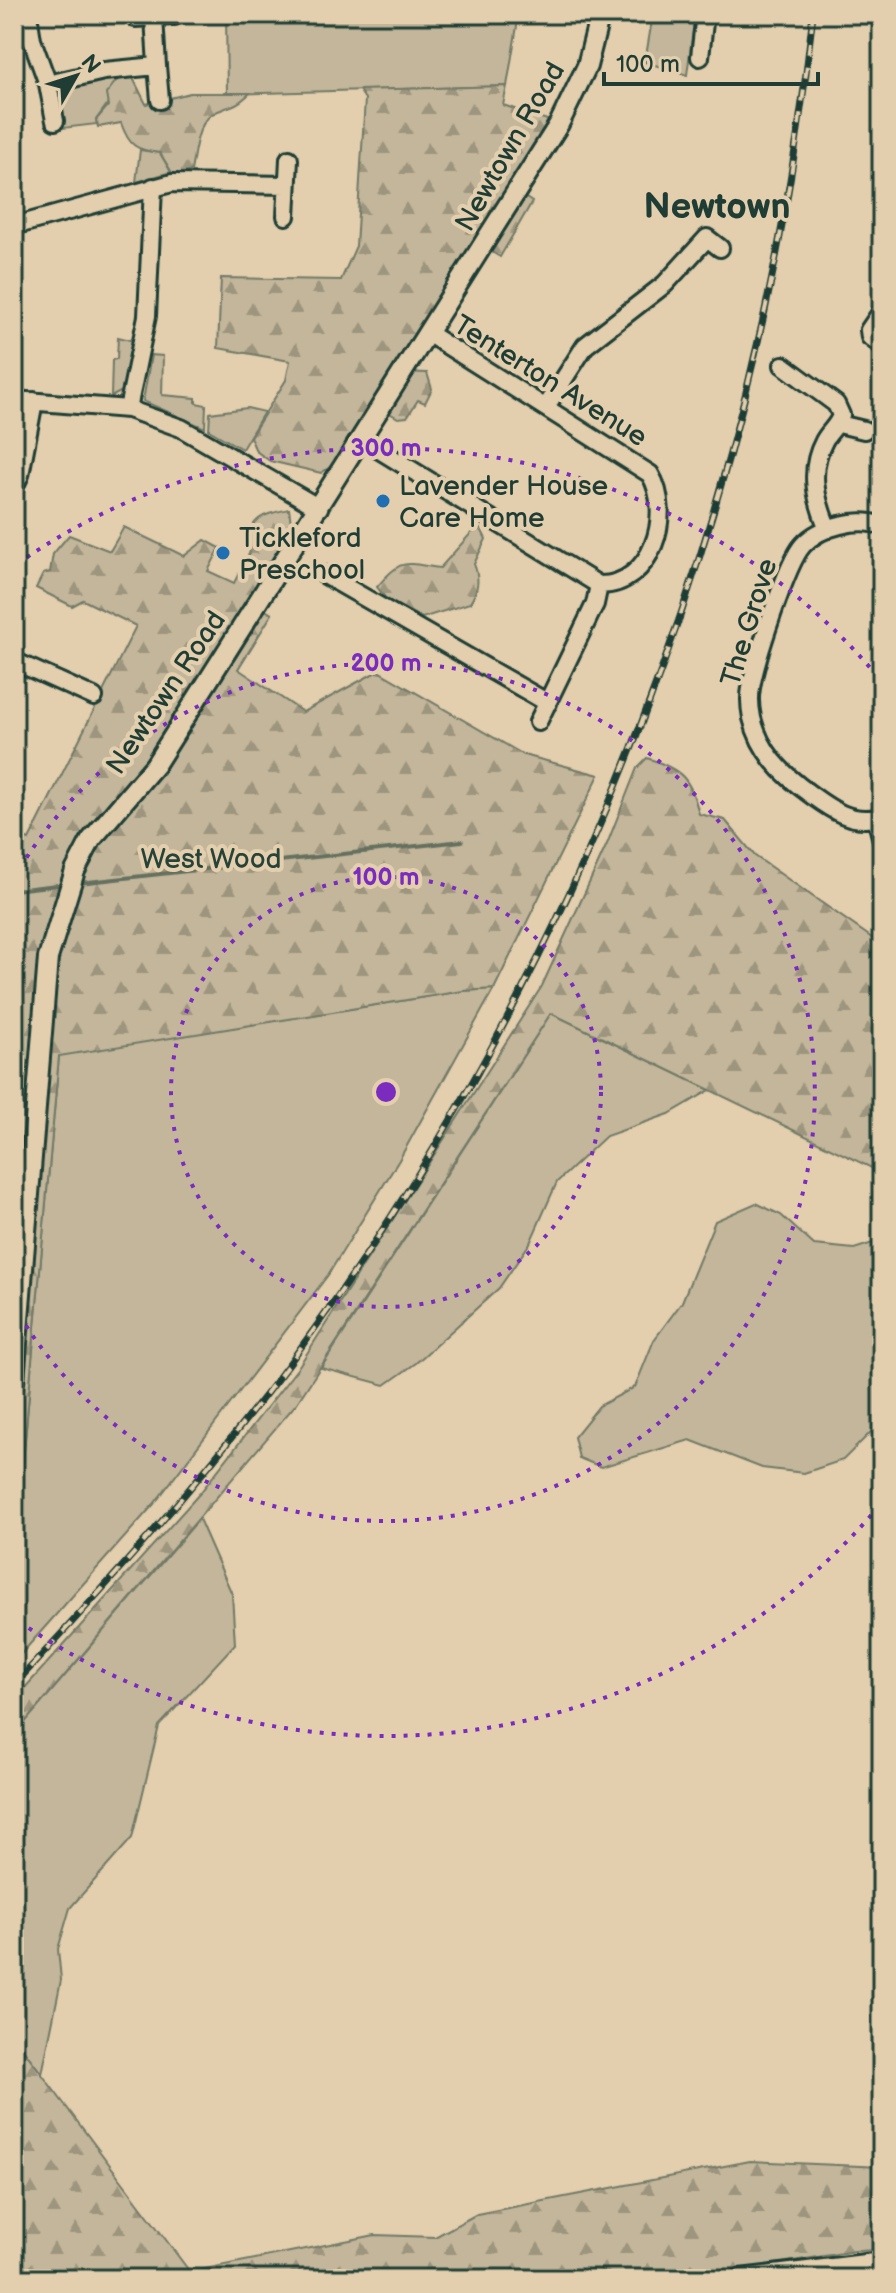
<svg xmlns="http://www.w3.org/2000/svg" width="896" height="2293" viewBox="0 0 896 2293" font-family="'Balsamiq Sans',sans-serif">
  <style>
    .green { fill: #c3b69a; stroke: #717a67; stroke-width: 2 }
    .forest { fill: url(#forest-firs); stroke: #717a67; stroke-width: 2 }
    .lines { fill: none; stroke-linecap: round; stroke-linejoin: round }
    .stream { stroke: #65705f; stroke-width: 4 }
    .minor-casing { stroke: #1f3d34; stroke-width: 22 }
    .tertiary-casing { stroke: #1f3d34; stroke-width: 24 }
    .minor { stroke: #e3cead; stroke-width: 16 }
    .tertiary { stroke: #e3cead; stroke-width: 18 }
    .rail-casing { stroke: #1f3d34; stroke-width: 7 }
    .rail { stroke: #e3cead; stroke-width: 4; stroke-dasharray: 12; stroke-linecap: butt }
    .ring { fill: none; stroke: #7b2cbf; stroke-width: 4; stroke-dasharray: 4 8 }
    .poi-dot { fill: #1f6fb2; stroke: #e3cead; stroke-width: 3 }
    .labels { text-anchor: middle; stroke-width: 8; stroke-linejoin: round; paint-order: stroke }
    .street-label { font-size: 28px; fill: #1f3d34; stroke: #e3cead }
    .poi-label { font-size: 28px; fill: #1f3d34; stroke: #e3cead; text-anchor: start }
    .park-label { font-size: 28px; fill: #274339; stroke: #e3cead }
    .district-label { font-size: 36px; font-weight: bold; fill: #1f3d34; stroke: #e3cead }
    .centre { fill: #7b2cbf; stroke: #e3cead; stroke-width: 4 }
    .ring-label { font-size: 24px; text-anchor: middle; font-weight: bold; fill: #7b2cbf; stroke: #e3cead; stroke-width: 8; stroke-linejoin: round; paint-order: stroke }
  </style>
  <defs>
    <pattern id="forest-firs" width="22" height="20" patternUnits="userSpaceOnUse" patternTransform="scale(2)"><rect width="22" height="20" fill="#c3b69a"/><path d="M5 1l3.5 6h-7zM16 11l3.5 6h-7z" fill="#9e957e"/></pattern>
  </defs>
  <rect width="100%" height="100%" fill="#e3cead"/>
  <filter id="ink" filterUnits="userSpaceOnUse"><feTurbulence type="fractalNoise" baseFrequency=".0125" numOctaves="2"/><feDisplacementMap in="SourceGraphic" scale="16" xChannelSelector="R" yChannelSelector="G"/><feConvolveMatrix kernelMatrix="1 2 1 2 8 2 1 2 1" color-interpolation-filters="sRGB"/></filter>
  <g filter="url(#ink)">
    <path class="green" d="M226 14H519L507 86 227 94Z
      M653 14H695L687 75 645 62Z
      M128 75 96 120 97 124 63 128 59 89Z
      M140 150 160 153 171 172 136 182Z
      M118 337 134 341 124 390 111 397 112 360 117 359Z
      M151 355 163 356 162 395 196 398V403L206 405 205 428 143 401Z
      M247 408 264 412 242 449 209 430 210 413Z
      M494 989 399 1160 328 1275 154 1504 14 1662V1523L19 1507 59 1055 463 991Z
      M551 1013 710 1090 669 1114 606 1136 557 1182 530 1243 499 1288 416 1363 385 1385 321 1368Z
      M756 1203 781 1215 814 1245 854 1249 882 1240V1421L843 1460 804 1473 762 1468 690 1440 601 1467 579 1458 574 1437 599 1406 635 1387 654 1340 682 1302 715 1221Z
      M199 1519 232 1594 235 1644 159 1726 132 1838 70 1908 58 1949 61 1980 42 2074 14 2037V1735Z"/>
    <path class="forest" d="M131 74 146 104 190 93H250C238 105 233 105 218 111 196 119 195 152 191 171L174 176 160 153C136 150 129 146 121 123L98 127 96 120 108 106 106 94 116 81Z
      M507 86 503 105 559 124 517 192 532 202 500 257 483 247 401 372 427 373 432 389 425 403 418 400 407 417 398 418 379 407 333 465 321 473 270 461 256 451 250 437 286 380 290 361 218 348 221 278 341 280 356 246 365 99 359 90Z
      M289 509 292 530 257 605 272 614 238 669 303 712 378 671 524 755 599 775 494 989 463 991 59 1056 19 1507 14 1523V834L29 840 136 626 83 600 72 606 36 588 43 574 50 572 53 554 69 535 110 551 124 527 184 556 205 540 220 548 208 571 234 583 250 552 244 545C253 516 262 515 289 509Z
      M481 529 486 539 474 564C480 579 478 590 470 603L422 618 387 600 377 587C402 557 404 563 440 568L472 532Z
      M647 758C683 770 690 778 699 814L725 820 755 856 882 945V1173L551 1013 297 1403 14 1735V1700L200 1493 297 1369 542 986 607 844 637 768Z
      M14 2037 190 2272 375 2235 435 2237 477 2214 750 2161 882 2167V2250L855 2251 683 2279H14Z"/>
    <g class="lines">
      <path class="stream" d="M79 883 462 841
        M14 890 66 884"/>
      <defs>
        <path id="minor" d="M28 14 32 40 48 84 104 71 157 66 154 17 174 16
          M135 18 154 17
          M700 57 705 14
          M157 66 160 100
          M48 84 55 121
          M286 216 289 159
          M14 226 172 183 287 185
          M882 311 869 330 870 337 882 346
          M783 365 836 404 841 415C838 426 829 431 824 441 808 471 816 500 828 529
          M14 400 128 409 181 428 319 508
          M546 407 585 346 665 284 707 238 720 248
          M128 409 147 316 153 187
          M839 424 864 430
          M363 440 599 585C652 586 674 514 650 474L429 334
          M14 488 20 475 34 401
          M882 526C859 517 820 526 803 545 787 562 755 662 751 688 749 698 750 708 752 718 760 752 782 774 810 794 831 809 849 823 876 818L882 840
          M325 575 548 703
          M14 661 94 697
          M538 722 595 604 599 585"/>
        <path id="tertiary" d="M14 1381 48 958 75 871 91 840 155 765 559 124 587 66 600 14
          M740 2279 882 2262"/>
      </defs>
      <use href="#minor" class="minor-casing"/>
      <use href="#tertiary" class="tertiary-casing"/>
      <use href="#minor" class="minor"/>
      <use href="#tertiary" class="tertiary"/>
      <defs>
        <path id="rail" d="M14 1685C111 1581 206 1475 291 1361 582 970 761 498 813 14"/>
      </defs>
      <use href="#rail" class="rail-casing"/>
      <use href="#rail" class="rail"/>
    </g>
  </g>
  <g class="ring">
    <circle cx="386" cy="1092" r="215"/>
    <path d="M14 878A429 429 0 1 1 14 1306"/>
    <path d="M879 1506A644 644 0 0 1 17 1620M17 564A644 644 0 0 1 879 678"/>
  </g>
  <g class="poi-dot">
    <circle cx="383" cy="501" r="8"/>
    <circle cx="223" cy="553" r="8"/>
  </g>
  <g class="labels">
    <g class="street-label">
      <text transform="translate(509 146) rotate(-60)" y="10">Newtown Road</text>
      <text transform="translate(551 380) rotate(32)" y="10">Tenterton Avenue</text>
      <text transform="translate(748 622) rotate(-73)" y="10">The Grove</text>
      <text transform="translate(165 692) rotate(-56)" y="10">Newtown Road</text>
    </g>
    <g class="poi-label">
      <text x="399" y="495">Lavender House<tspan x="399" dy="32">Care Home</tspan></text>
      <text x="239" y="547">Tickleford<tspan x="239" dy="32">Preschool</tspan></text>
    </g>
    <g class="park-label">
      <text x="211" y="868">West Wood</text>
    </g>
    <g class="district-label">
      <text x="717" y="218">Newtown</text>
    </g>
  </g>
  <circle cx="386" cy="1092" r="12" class="centre"/>
  <g class="ring-label">
    <text x="386" y="456">300 m</text>
    <text x="386" y="671">200 m</text>
    <text x="386" y="885">100 m</text>
  </g>
  <rect width="896" height="2293" fill="none" stroke="#e3cead" stroke-width="48"/>
  <rect x="24" y="24" width="848" height="2245" fill="none" stroke="#1f3d34" stroke-width="3" filter="url(#ink)"/>
  <g transform="translate(76 76) rotate(51)" stroke="#e3cead" stroke-width="6" paint-order="stroke">
  <path d="M0-6L14 30L0 20L-14 30Z" fill="#1f3d34"/>
  <text y="-12" font-size="22" font-weight="bold" text-anchor="middle" fill="#1f3d34">N</text>
  </g>
  <path d="M604 72v12h214v-12" fill="none" stroke="#1f3d34" stroke-width="4"/>
  <text x="616" y="72" font-size="24" fill="#1f3d34" stroke="#e3cead" stroke-width="6" paint-order="stroke">100 m</text>
</svg>
